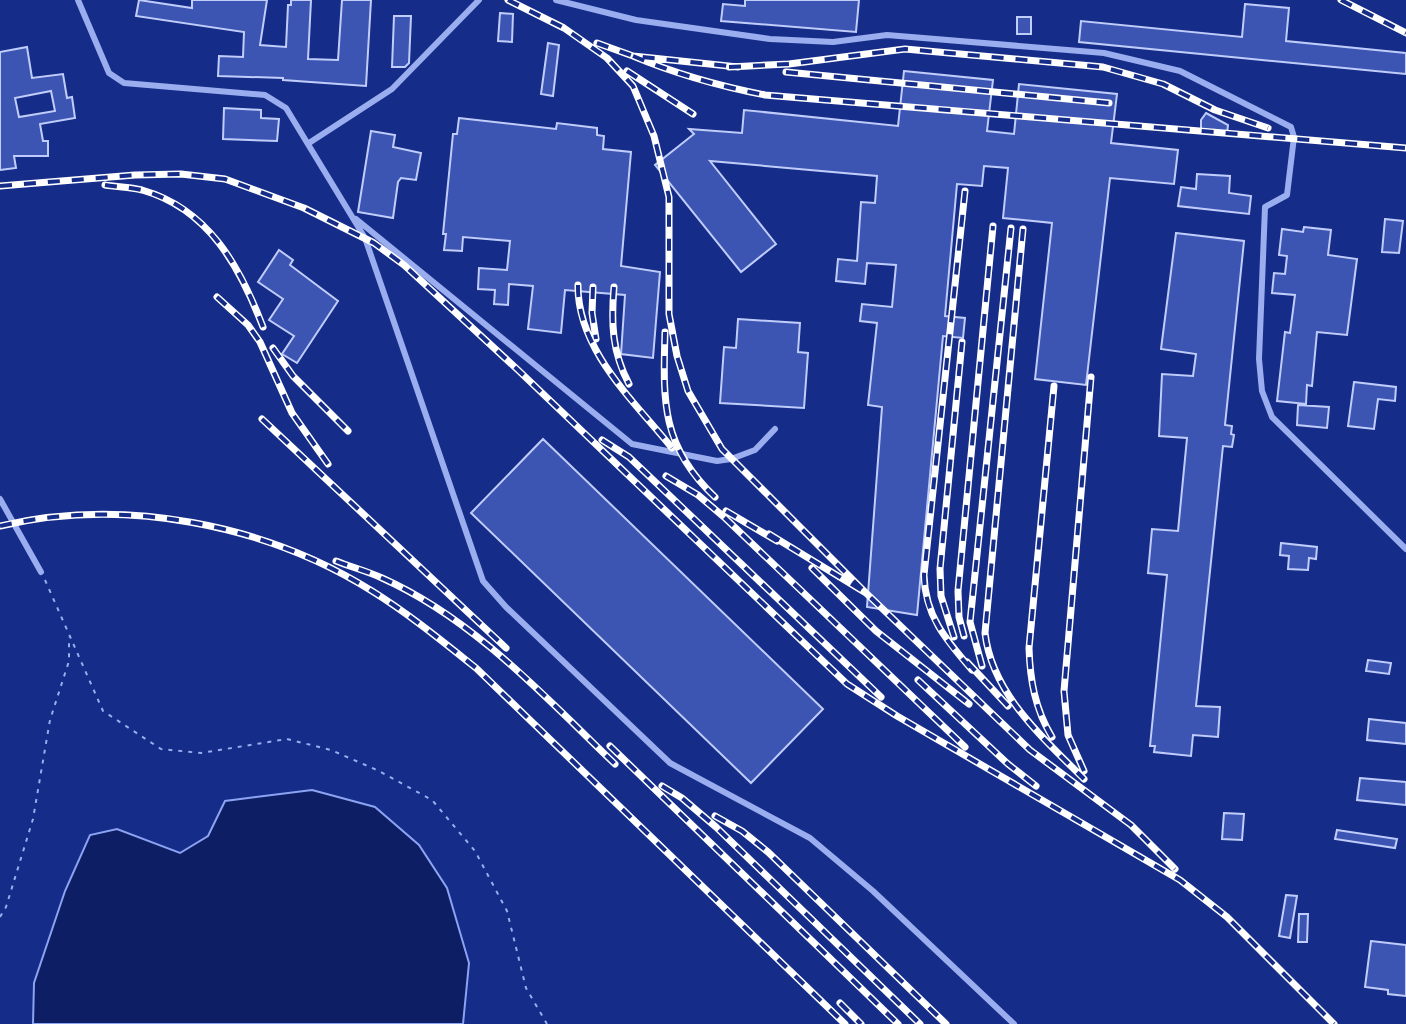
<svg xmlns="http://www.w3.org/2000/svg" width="1406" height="1024" viewBox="0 0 1406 1024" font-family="Mulish,sans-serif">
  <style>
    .water { fill: #0d1e64; stroke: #8ca3f2; stroke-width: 2 }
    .building { fill: #3d55b2; stroke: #c0cdfb; stroke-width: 2; fill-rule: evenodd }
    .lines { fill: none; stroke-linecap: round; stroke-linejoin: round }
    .path { stroke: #9aadef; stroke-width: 2; stroke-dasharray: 4 6; stroke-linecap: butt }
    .lane { stroke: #9aadef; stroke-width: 6 }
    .rail-casing { stroke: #fff; stroke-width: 7 }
    .rail { stroke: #152c88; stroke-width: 4; stroke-dasharray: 12; stroke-linecap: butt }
  </style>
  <rect width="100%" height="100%" fill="#152c88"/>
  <path class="water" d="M312 790 375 807 419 845 447 888 469 963 463 1024H33L34 983 65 891 90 835 117 829 180 853 208 836 225 801Z"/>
  <path class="building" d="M139 0 192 8V0H267L260 45 286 47 288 5H291V0H311L308 59 338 60 342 0H371L366 86 283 80V78L218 76 219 56 243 57 244 32 136 16Z
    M745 0H859L856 32 721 21 723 4 745 6Z
    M1245 4 1289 8 1286 41 1406 53V74L1079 42 1081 21 1242 37Z
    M500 13 513 14 512 42 498 41Z
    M394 16H411L409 63 405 67H392Z
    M1017 17H1031V34H1017Z
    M548 43 559 45 553 96 541 94Z
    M27 47 32 78 63 74 67 98 72 97 75 118 40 124 43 141H48V156H14L16 168 0 170V52ZM51 91 55 111 19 117 15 98Z
    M904 71 993 80 987 131 1014 134 1019 84 1117 94 1111 143 1178 150 1174 184 1110 178 1086 385 1035 379 1052 223 1003 218 1008 168 984 166 982 186 957 184 945 316 965 318 963 338 943 336 917 615 867 607 882 407 868 405 877 323 860 321 862 304 892 307 896 265 867 263 865 284 836 281 838 259 857 261 861 202 875 203 877 176 710 161 776 244 741 272 655 165 694 134 689 129 742 133 744 110 898 126Z
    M224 108 261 110V118L279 119 277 141 223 139Z
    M1206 113 1228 125 1227 134 1201 132V120Z
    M459 118 556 129 557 123 597 128V135L604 136 603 149 631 152 621 266 660 272 653 358 621 354 625 295 565 290 561 333 528 329 533 286 509 284 508 305 494 304 495 290 478 289 479 268 507 270 510 241 463 237 462 251 444 250 446 234H443L453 134H457Z
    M371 131 395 135 393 147 421 153 416 180 401 178 398 182 393 218 358 212Z
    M1197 174 1230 176 1229 193 1251 196 1249 214 1178 206 1181 187 1196 189Z
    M1385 219 1403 221 1399 253 1382 252Z
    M1304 227 1331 230 1328 255 1357 259 1347 335 1317 332 1312 386 1307 385 1306 404 1277 401 1285 332 1290 333 1295 295 1272 293 1274 273 1285 274 1287 256 1279 255 1282 229 1303 232Z
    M1176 233 1244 241 1225 425 1232 426 1231 434 1234 435 1232 447 1223 446 1196 706 1220 707 1218 737 1193 735 1191 756 1154 752 1155 746H1150L1167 575 1148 573 1152 529 1178 531 1187 438 1159 436 1162 374 1193 376 1196 354 1161 349Z
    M279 250 293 260 290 265 338 301 297 363 282 354 294 336 269 320 283 299 258 282Z
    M738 319 800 323 798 352 808 353 804 408 720 403 724 347 736 348Z
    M1354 382 1396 387 1395 401 1378 399 1374 429 1348 426Z
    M1298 405 1329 407 1327 428 1297 425Z
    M543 439 823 709 751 783 471 513Z
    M1281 543 1317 547 1316 559 1309 558 1308 570 1288 569 1289 556 1280 555Z
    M1368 660 1391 663 1389 674 1366 671Z
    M1369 719 1406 723V744L1367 740Z
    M1360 778 1406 782V805L1357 800Z
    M1224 813 1244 814 1242 840 1222 839Z
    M1337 830 1397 839 1395 848 1335 839Z
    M1286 895 1297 896 1290 938 1279 936Z
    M1299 914H1308L1307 942H1298Z
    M1371 941 1406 945V996L1388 994V990L1365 987Z"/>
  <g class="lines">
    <path class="path" d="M45 580 103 711 161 749 201 753 287 739 331 750 379 771 432 800 475 851 507 911 526 988 547 1024
      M0 917 6 907 33 819 50 720 69 661V637"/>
    <path class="lane" d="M78 0 109 73 124 83 265 95 286 108 365 238 483 581 506 607 670 763 810 838 873 891 1014 1024
      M556 0 636 20 770 39 833 42 887 35 1104 53 1180 71 1291 127 1294 137 1287 195 1265 207 1259 359 1262 391 1272 417 1406 549
      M309 143 392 89 479 0
      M356 219 632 444 717 461 731 459 755 450 775 429
      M0 499 41 572"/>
    <defs>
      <path id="rail" d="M508 0 564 28 607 58 633 86 654 136 669 197V314L677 356 688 391 722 449 866 593
        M1341 0 1406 33
        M597 43 633 56 738 67
        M633 56C676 74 719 86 765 95L1406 148
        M729 67 789 64 905 49 1103 67 1163 84 1215 110 1268 128
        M627 71 693 114
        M786 72 1109 103
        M105 185C117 187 130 187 142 190 209 209 240 267 263 327
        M0 186 135 175 181 174 225 179 304 208 374 243 404 265 518 370 847 684 897 716 1180 880 1227 917 1334 1024
        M965 191 924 575C925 616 946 640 972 670
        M1023 229 985 633C992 694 1043 738 1084 779
        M578 285C577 349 633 400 672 448
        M593 287 592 313 596 339
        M614 287C611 323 612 352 629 384
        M217 297 248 325 260 342 292 413 328 464
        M665 332C663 401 661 446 715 497
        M273 348 293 376 348 431
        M262 419 506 648
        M602 440 629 457 881 697
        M666 476 698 495 724 517 965 747
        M726 511 777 541
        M0 526C124 497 265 524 372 591 409 614 442 641 476 668L845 1024
        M769 534 866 593 1030 750 1131 825 1175 869
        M336 561C351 567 367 571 382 578 474 619 544 696 615 764
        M812 568 876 631 969 704
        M964 636 959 617 958 591 993 226
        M954 637 941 596 940 569 962 342
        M967 662 1008 706
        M982 666 970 622 1011 228
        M918 680 1008 764 1036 786
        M1052 737C1035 709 1030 680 1029 648L1054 386
        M610 746 898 1024
        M1084 771 1068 735 1064 691 1091 377
        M662 786 682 798 716 827 920 1024
        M715 816 742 831 768 852 946 1024
        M840 1003 861 1024"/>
    </defs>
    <use href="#rail" class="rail-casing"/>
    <use href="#rail" class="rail"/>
  </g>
</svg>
